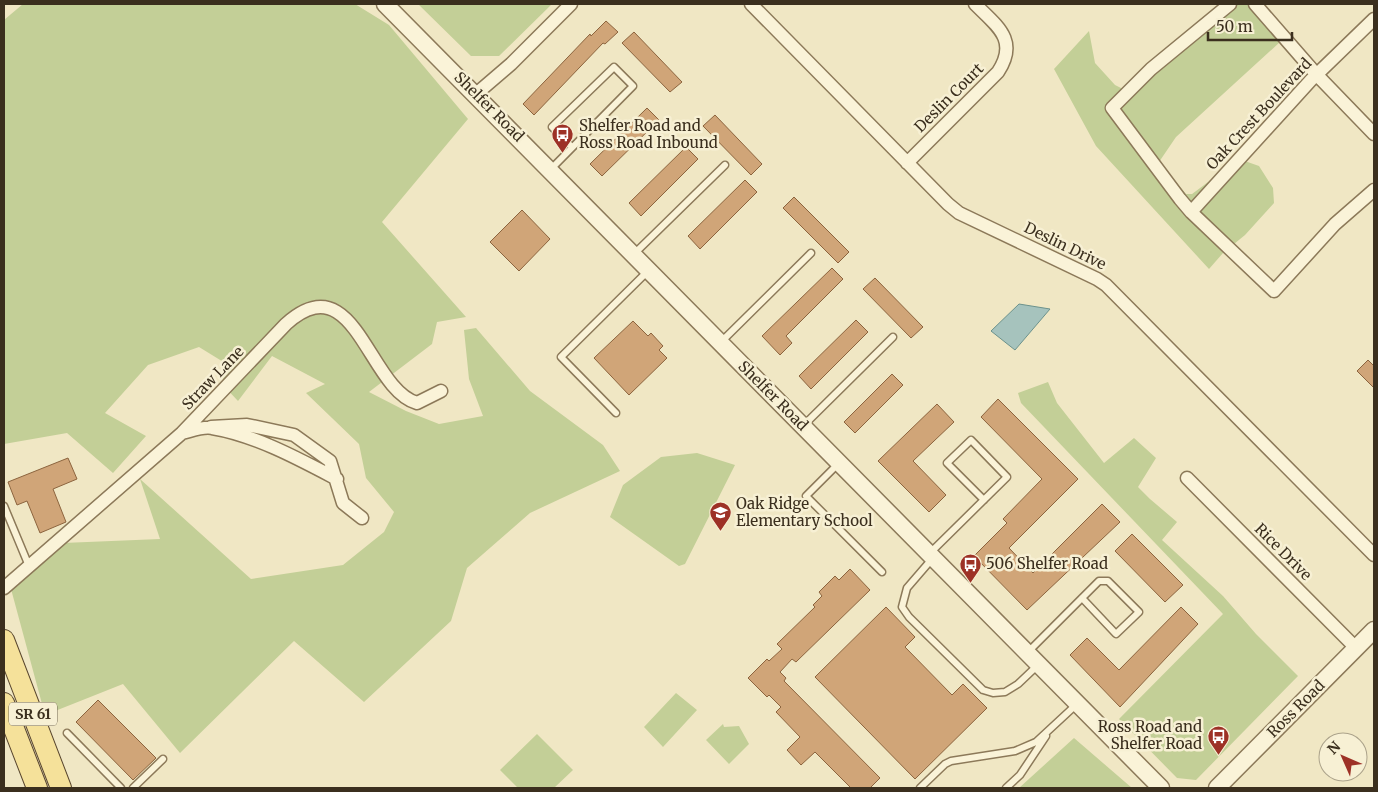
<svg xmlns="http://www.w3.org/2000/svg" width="1378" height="792" viewBox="0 0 1378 792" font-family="Merriweather,serif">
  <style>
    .green { fill: #c3cf97 }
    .water { fill: #a6c3bd; stroke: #6c928c }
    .building { fill: #d0a578; stroke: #8c643e }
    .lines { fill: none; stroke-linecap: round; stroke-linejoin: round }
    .service-casing { stroke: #8c7959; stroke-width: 9 }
    .minor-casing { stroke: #8c7959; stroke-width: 15 }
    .tertiary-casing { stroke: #8c7959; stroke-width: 19 }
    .primary-casing { stroke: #59462e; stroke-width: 22 }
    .service { stroke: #faf3d8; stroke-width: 6 }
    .minor { stroke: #faf3d8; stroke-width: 12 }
    .tertiary { stroke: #faf3d8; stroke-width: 16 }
    .primary { stroke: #f5e19a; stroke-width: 20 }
    .labels { text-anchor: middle; stroke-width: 5; stroke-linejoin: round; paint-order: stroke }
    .shield { fill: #f7f0d4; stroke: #736955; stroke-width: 1 }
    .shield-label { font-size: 14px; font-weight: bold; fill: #3b2f1e }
    .street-label { font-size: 15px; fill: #3b2f1e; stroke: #f7f0d4 }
    .poi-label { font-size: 15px; fill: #3b2f1e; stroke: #f7f0d4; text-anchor: start }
  </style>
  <rect width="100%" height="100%" fill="#f0e7c4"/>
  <path class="green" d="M23 4H355L389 25 468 119 382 222 466 317 437 322 432 344 369 392 406 411 439 424 483 416 469 379 464 330 476 328 530 391 603 445 620 471 530 513 467 568 451 621 364 702 294 641 180 753 123 684 45 715 11 589 63 543 160 539 140 479 251 579 343 565 384 532 394 512 366 478 359 444 306 393 325 384 272 356 238 401 222 384 225 363 199 347 148 365 105 413 146 436 113 473 67 433 4 444V20Z
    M418 4H552L499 56H471Z
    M1227 4H1248L1280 42 1176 137 1159 162 1186 194H1192L1239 159 1259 166 1273 188 1274 203 1245 235 1223 253 1209 269 1096 146 1054 69 1089 31 1095 63 1115 85 1131 93 1166 65Z
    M1048 382 1057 403 1104 463 1134 438 1156 458 1138 487 1150 499 1177 522 1162 540 1223 596 1256 634 1298 676 1196 780 1177 778 1119 719 1223 614 1021 403 1018 393Z
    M697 453 735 465 685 564 679 566 610 517 623 485 661 457Z
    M676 693 697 710 663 747 644 727Z
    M723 724 724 727 739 726 749 744 729 764 706 740Z
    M537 734 573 770 554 788H518L500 770Z
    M1074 738 1132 788H1019Z"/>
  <path class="water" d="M1019 304 1050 309 1015 350 991 331Z"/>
  <path class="building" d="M606 21 618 32 605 44 603 43 534 115 523 104 590 34 591 36Z
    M634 32 682 82 670 92 622 43Z
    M647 108 659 120 602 176 590 164Z
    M715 115 762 164 751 175 703 126Z
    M686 147 698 159 641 216 629 203Z
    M745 180 757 192 700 249 688 236Z
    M794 197 849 252 838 263 783 208Z
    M522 210 550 239 519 271 490 242Z
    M832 268 843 279 786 336 792 343 780 355 762 336Z
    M875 278 923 327 911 338 863 289Z
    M856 320 868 332 811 389 799 376Z
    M633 321 648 336 651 333 663 346 659 350 667 358 629 395 594 358Z
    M1368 360 1374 366V388L1357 371Z
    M892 374 903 385 855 433 844 422Z
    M998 399 1078 479 1009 548 1033 573 1102 504 1120 522 1027 610 974 556 1007 523 1003 519 1042 479 981 417Z
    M937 404 954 422 913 461 946 495 929 512 878 461Z
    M68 458 77 479 53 489 66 522 40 533 27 501 17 505 8 482Z
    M1132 534 1183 585 1165 602 1115 551Z
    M850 569 870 590 796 662 792 659 780 672 786 678 784 681 880 778 870 788H851L815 752 801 765 787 750 800 737 776 712 781 707 769 695 767 697 748 678 767 659 769 661 782 649 777 644 815 607 813 605 822 596 819 592 835 576 839 580Z
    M886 607 915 637 905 647 952 695 963 684 987 708 915 779 815 677Z
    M1181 607 1198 624 1120 707 1070 655 1087 638 1119 670Z
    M98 700 156 758 133 780 76 722Z"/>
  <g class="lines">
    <defs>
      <path id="service" d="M550 170 633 86 614 67 552 127 572 147
        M634 254 725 165
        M721 342 811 253
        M616 413 561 357 648 271
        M803 426 893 337
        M839 463 806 496 882 572
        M4 506 29 566
        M930 553 1007 477 971 440 947 463 984 500
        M932 559 907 588 902 607 909 617 983 690 993 693 1005 692 1018 684 1038 665
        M1028 652 1099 581H1108L1139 612 1116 634 1082 598
        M67 733 121 788
        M133 788 163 759
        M920 788 945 764 951 761 1015 751 1036 742 1077 704
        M1006 788 1020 775 1046 736"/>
      <path id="minor" d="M751 4 948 204 959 213 1097 279 1106 285 1374 555
        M1230 4 1151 69 1112 108 1180 199 1191 212 1274 291 1335 224 1374 190
        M1255 4 1316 74 1374 134
        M476 94 511 64 571 4
        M907 163 998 72C1019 40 997 26 975 4
        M1191 212 1311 80 1374 19
        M211 427 247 425 294 435 330 461 343 503 362 518
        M182 433C191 431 203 426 212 428 255 435 299 459 337 479
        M1187 478 1356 648
        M4 588 182 433 286 324C355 262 368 389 417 403L441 391"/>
      <path id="tertiary" d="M385 4 1161 788
        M1217 788 1374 630"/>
      <path id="primary" d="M4 640 61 788
        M4 703 37 788"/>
    </defs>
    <use href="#service" class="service-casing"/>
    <use href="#minor" class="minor-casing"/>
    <use href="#tertiary" class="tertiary-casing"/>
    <use href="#primary" class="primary-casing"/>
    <use href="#service" class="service"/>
    <use href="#minor" class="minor"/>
    <use href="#tertiary" class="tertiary"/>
    <use href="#primary" class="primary"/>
  </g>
  <defs>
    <symbol id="bus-pin" viewBox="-11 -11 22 30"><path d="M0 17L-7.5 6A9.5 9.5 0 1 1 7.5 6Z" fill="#9d3126" stroke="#f7f0d4"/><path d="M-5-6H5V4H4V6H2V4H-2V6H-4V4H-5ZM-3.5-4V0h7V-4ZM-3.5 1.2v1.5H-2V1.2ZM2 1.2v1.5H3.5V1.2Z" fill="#fff"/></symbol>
    <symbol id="school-pin" viewBox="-11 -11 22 30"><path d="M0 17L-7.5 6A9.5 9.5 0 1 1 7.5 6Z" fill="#9d3126" stroke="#f7f0d4"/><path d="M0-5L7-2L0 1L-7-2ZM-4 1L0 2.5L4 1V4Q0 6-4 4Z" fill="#fff"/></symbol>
  </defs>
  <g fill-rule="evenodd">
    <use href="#bus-pin" x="550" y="122" width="25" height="34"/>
    <use href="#school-pin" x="708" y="500" width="25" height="34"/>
    <use href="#bus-pin" x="958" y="552" width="25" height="34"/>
    <use href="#bus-pin" x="1206" y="724" width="25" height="34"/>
  </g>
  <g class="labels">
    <rect class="shield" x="9" y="702.5" width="48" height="23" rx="4"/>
    <g class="shield-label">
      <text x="33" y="719">SR 61</text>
    </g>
    <g class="street-label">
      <text transform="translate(949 98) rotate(-45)" y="5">Deslin Court</text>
      <text transform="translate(489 107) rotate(45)" y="5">Shelfer Road</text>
      <text transform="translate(1259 114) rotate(-47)" y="5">Oak Crest Boulevard</text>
      <text transform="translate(1065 246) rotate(26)" y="5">Deslin Drive</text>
      <text transform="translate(213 378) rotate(-46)" y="5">Straw Lane</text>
      <text transform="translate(773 396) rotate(45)" y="5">Shelfer Road</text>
      <text transform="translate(1283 552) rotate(45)" y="5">Rice Drive</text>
      <text transform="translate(1296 709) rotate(-45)" y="5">Ross Road</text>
    </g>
    <g class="poi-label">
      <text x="579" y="131">Shelfer Road and<tspan x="579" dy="17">Ross Road Inbound</tspan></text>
      <text x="736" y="509">Oak Ridge<tspan x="736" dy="17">Elementary School</tspan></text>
      <text x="986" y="569">506 Shelfer Road</text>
      <text x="1202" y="732" text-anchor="end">Ross Road and<tspan x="1202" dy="17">Shelfer Road</tspan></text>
    </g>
  </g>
  <rect width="1378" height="792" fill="none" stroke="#3b2f1e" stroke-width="10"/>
  <g transform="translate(1343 757) rotate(315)"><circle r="24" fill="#f7f0d4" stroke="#aca38b"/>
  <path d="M0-4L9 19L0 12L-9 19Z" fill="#9d3126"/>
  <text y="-8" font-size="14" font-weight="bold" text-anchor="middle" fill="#3b2f1e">N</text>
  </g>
  <path d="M1208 32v8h84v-8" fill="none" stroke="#3b2f1e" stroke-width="2.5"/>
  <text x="1216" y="32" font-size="15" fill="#3b2f1e" stroke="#f7f0d4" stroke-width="4" paint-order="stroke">50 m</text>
</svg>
